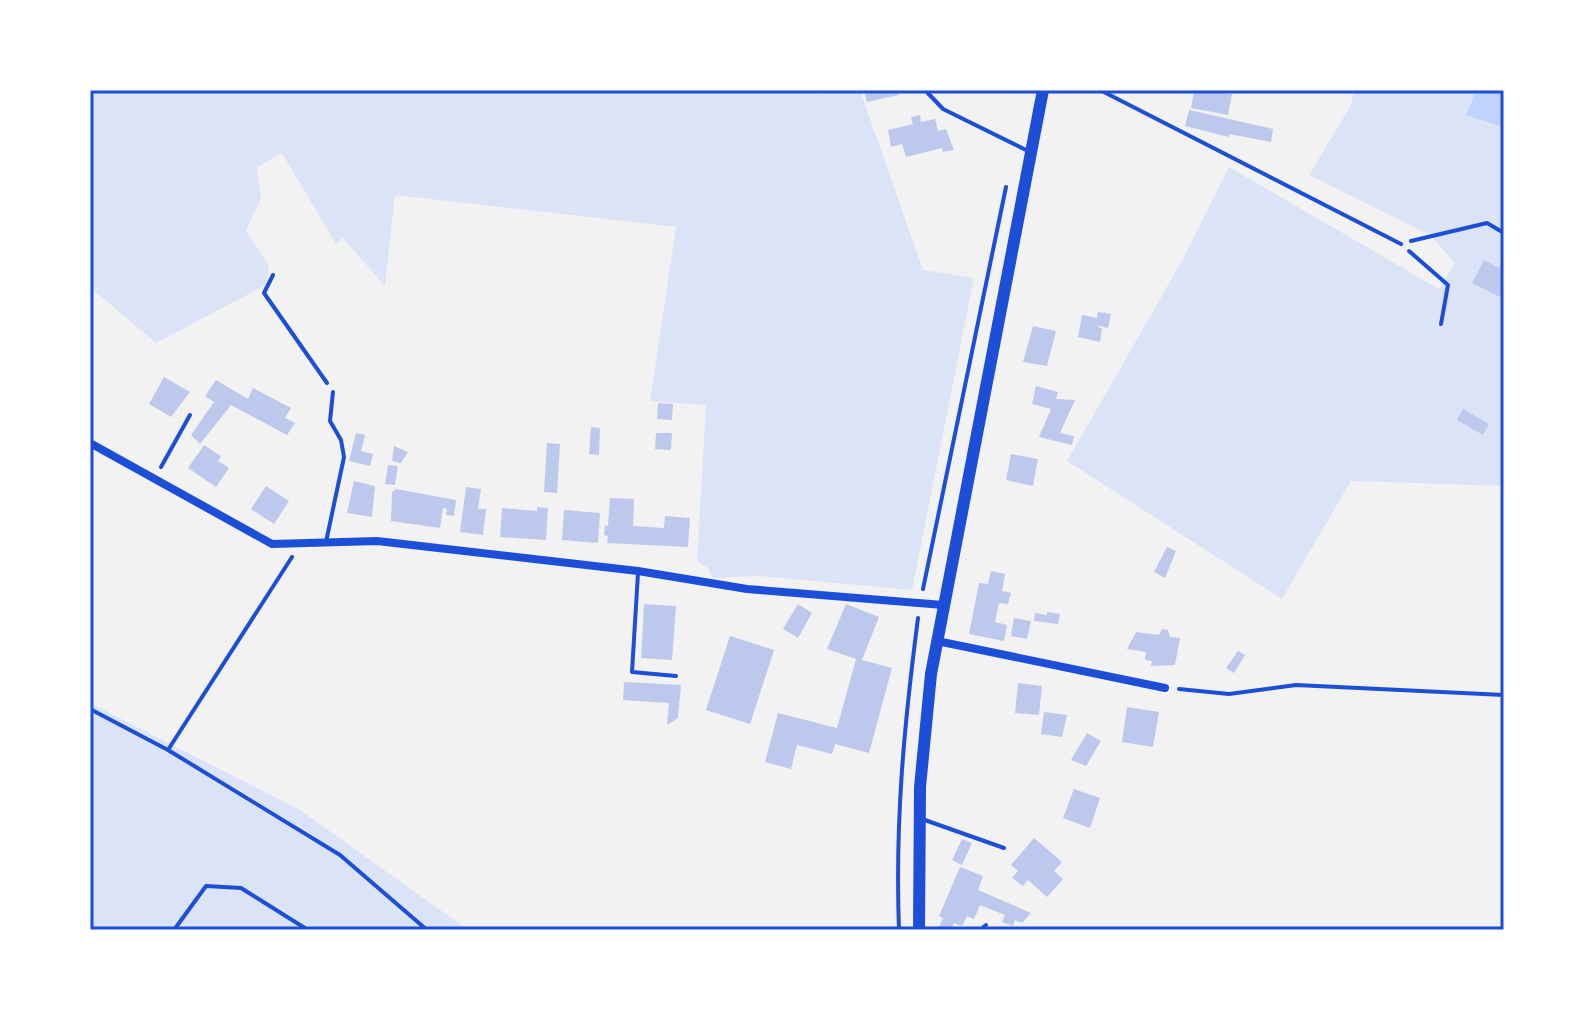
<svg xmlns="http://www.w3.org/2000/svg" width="1594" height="1020" viewBox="0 0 1594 1020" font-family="'PT Serif',serif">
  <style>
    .green { fill: #dbe4f7 }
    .water { fill: #bfd3fe }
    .building { fill: #bdc9ec }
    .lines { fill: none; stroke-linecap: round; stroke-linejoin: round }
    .path { stroke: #1d4ed8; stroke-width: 4 }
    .service { stroke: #1d4ed8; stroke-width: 4 }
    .minor { stroke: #1d4ed8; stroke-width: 8 }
    .secondary { stroke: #1d4ed8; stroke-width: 12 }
    .neatline { fill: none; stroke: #1d4ed8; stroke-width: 3 }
  </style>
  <rect width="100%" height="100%" fill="#f2f2f2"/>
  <path class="green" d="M90 90H816L818 94 860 90 923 270 974 278 912 590 759 576 712 578 709 569 697 561 706 405 650 401 676 227 395 195 385 286 343 238 336 244 282 153 257 167 261 199 246 230 269 266 266 285 156 343 90 287Z
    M1354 90H1504V486L1351 481 1282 599 1067 461 1183 259 1229 167 1439 289 1455 263 1430 235 1309 175 1351 105Z
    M90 703 300 810 468 930H90Z"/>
  <path class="water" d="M1477 90H1504V123L1500 126 1466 115Z"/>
  <path class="building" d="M864 90H898L899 95 867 102Z
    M1194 90 1232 94 1228 115 1191 108Z
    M1189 110 1273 129 1271 142 1229 134V137L1185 126Z
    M920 115 921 122 935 119 938 131 946 129 954 150 943 152 942 148 906 157 902 144 891 147 888 130 913 124 911 117Z
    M1504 257V299L1472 283 1484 260 1499 268Z
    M1098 312 1111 314 1108 328 1096 325 1102 329 1100 342 1078 337 1082 315 1097 318Z
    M1033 326 1056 331 1047 366 1023 362Z
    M164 377 190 392 171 417 149 404Z
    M216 380 248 399 253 388 291 408 285 418 295 423 287 435 231 405 200 444 191 435 214 402 205 396Z
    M1036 386 1058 392 1056 399 1075 400 1060 433 1074 436 1072 445 1039 437 1051 409 1032 404Z
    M658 403 673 404 672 420 657 419Z
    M1463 409 1489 424 1483 435 1457 420Z
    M591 427 600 428 599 455 589 454Z
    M356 433 365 435 361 451 373 454 370 466 349 461Z
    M656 433H672L671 450 655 449Z
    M547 443 560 444 557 493 544 492Z
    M204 445 221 456 218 461 229 468 216 487 188 468Z
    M394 446 408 452 401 463 392 461Z
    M1011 454 1038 459 1033 486 1006 480Z
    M388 465 398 466 395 485 385 484Z
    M354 481 375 486 372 517 347 513Z
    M266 486 289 501 274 524 251 509Z
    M466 487 481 489 478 509H486L483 535 460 532Z
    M396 489 456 500 454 516 446 515 447 509 443 508 440 528 391 521 392 492Z
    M610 498 634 499 633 526 664 528 665 516 690 518 688 547 607 543 608 536 604 535 605 525 608 526Z
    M537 507 548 508 546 540 500 537 502 508 537 511Z
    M564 510 600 513 598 543 562 540Z
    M1167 547 1176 551 1165 578 1154 572Z
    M991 571 1005 574 1002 591 1011 593 1008 604 999 603 995 622 1007 625 1004 641 969 634 979 583 988 584Z
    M644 604 676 606 672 660 641 658Z
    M798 604 812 613 798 638 783 629Z
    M846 604 879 617 862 660 892 668 869 753 835 744 832 754 797 745 791 769 765 762 778 713 837 728 856 659 827 649Z
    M1047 612 1060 614 1058 624 1034 621 1035 613 1047 615Z
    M1014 618 1031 621 1027 639 1011 636Z
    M1162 629 1168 630 1170 637 1180 638 1175 665 1151 666 1152 661 1145 660 1146 652 1127 649 1136 632 1159 635Z
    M730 636 774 650 750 724 706 710Z
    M1238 651 1245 655 1234 673 1226 668Z
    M624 682 681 685 678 718 667 725 669 703 623 700Z
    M1018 683 1042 686 1039 715 1015 713Z
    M1127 707 1159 712 1153 747 1122 742Z
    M1044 712 1067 715 1062 737 1041 734Z
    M1087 733 1101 741 1086 766 1071 760Z
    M1074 789 1100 798 1090 828 1063 818Z
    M1034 838 1062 862 1054 871 1063 879 1047 897 1028 880 1023 886 1012 878 1018 871 1011 865Z
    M962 839 972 843 962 865 952 860Z
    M960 867 983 876 978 890 1031 913 1022 923 1015 920 1013 926 1002 922 1005 915 980 905 974 919 967 916 962 926 954 923 951 930 938 929 943 918 939 916Z"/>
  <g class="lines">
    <path class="path" d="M1411 241 1487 223 1504 233
      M1409 251 1448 285 1441 324
      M273 275 264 293 327 383
      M161 467 190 415
      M923 589 1006 187
      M1179 689 1229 694 1296 685 1504 695
      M90 709 168 750 340 855 427 930
      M168 750 292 557
      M174 930 206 886 241 888 308 930
      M899 930C895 821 904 726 918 618"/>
    <path class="service" d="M925 90 943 109 1028 151
      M1100 90 1401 244
      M326 542 344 457 341 440 330 421 333 392
      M638 573 632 672 676 676
      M922 819 1004 848
      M980 930 986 925"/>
    <path class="minor" d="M90 443 272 544 377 541 638 571 747 589 943 605
      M937 641 1165 688"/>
    <path class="secondary" d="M919 930 920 787 931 674 1043 90"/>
  </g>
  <rect width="1594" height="1020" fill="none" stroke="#ffffff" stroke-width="184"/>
  <rect x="92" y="92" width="1410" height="836" class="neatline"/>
</svg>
